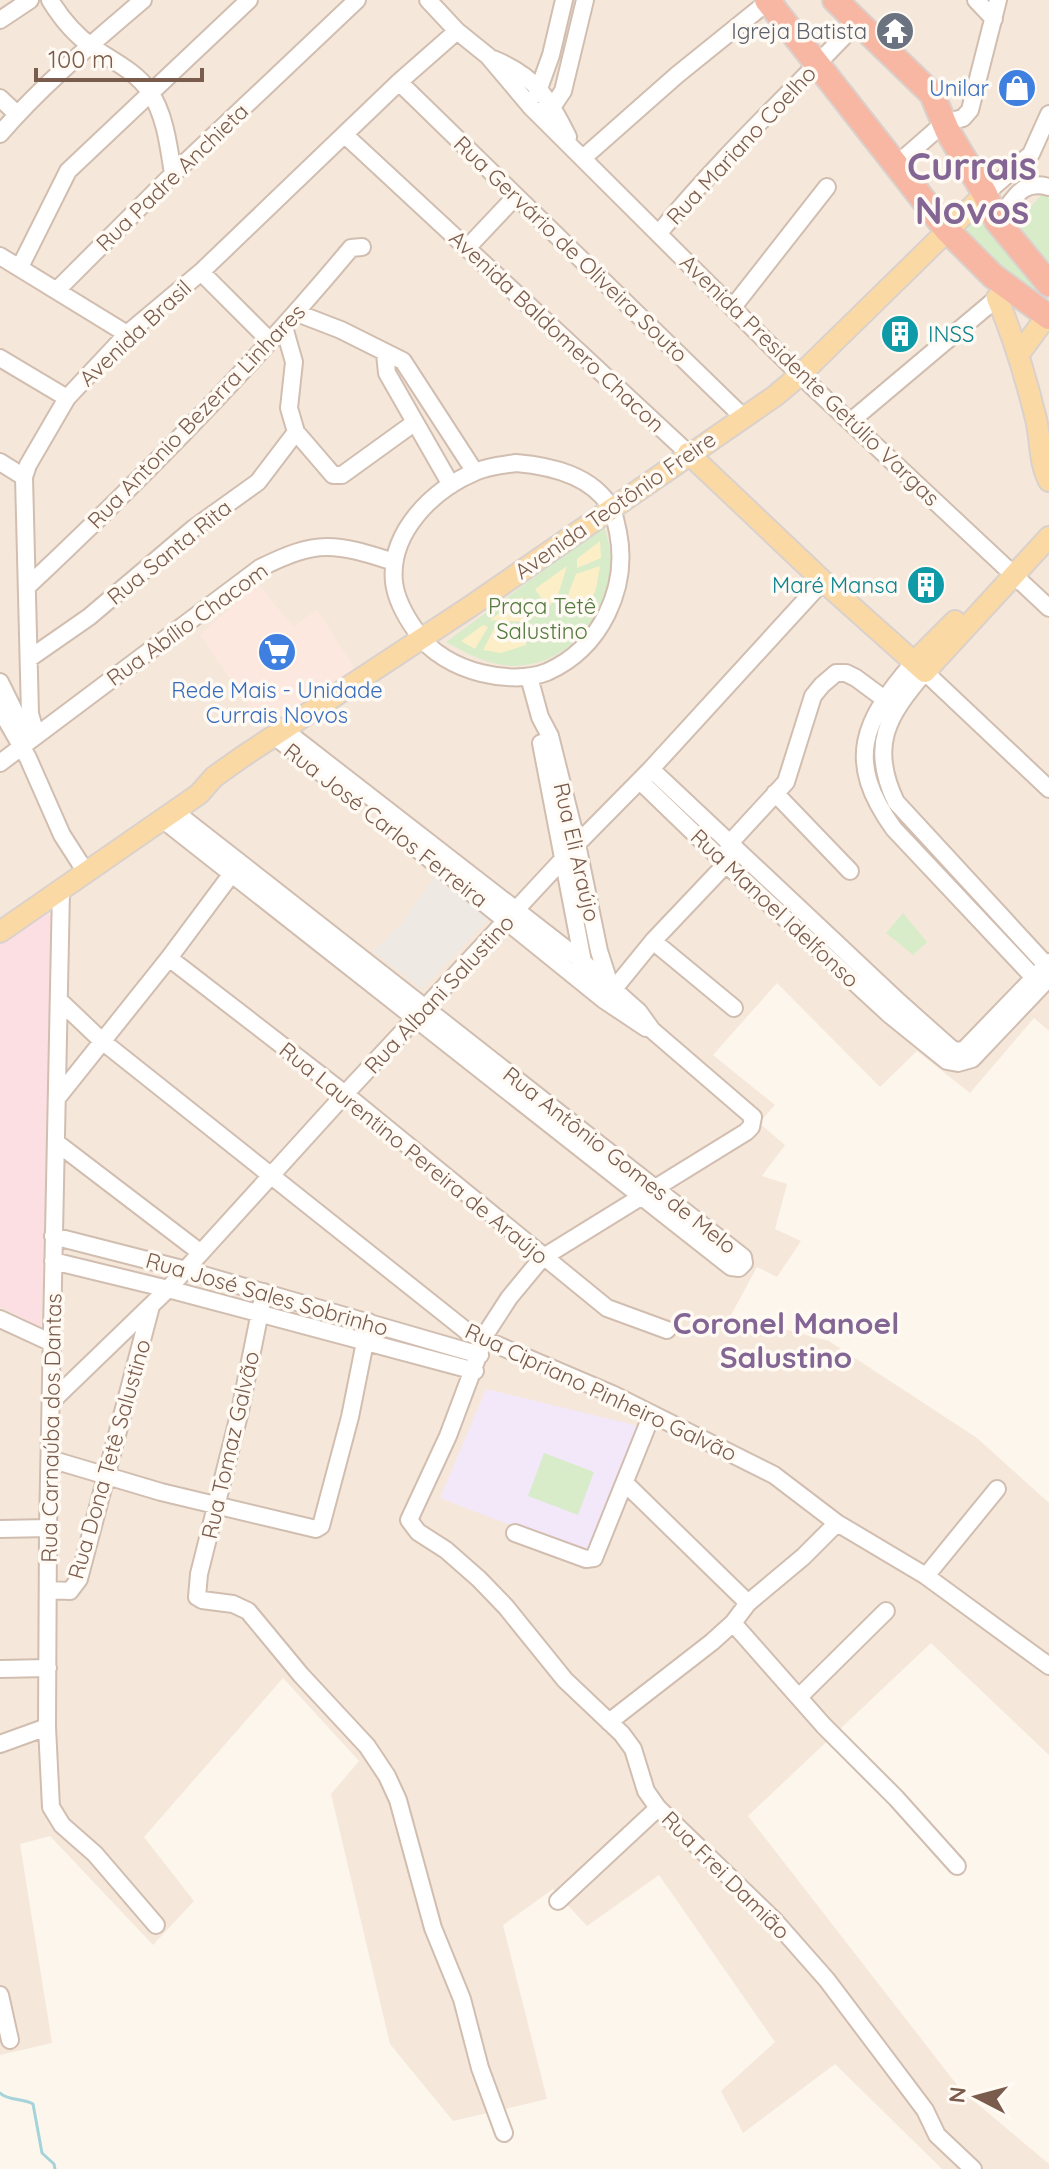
<svg xmlns="http://www.w3.org/2000/svg" width="1049" height="2169" viewBox="0 0 1049 2169" font-family="Quicksand,sans-serif">
  <style>
    .residential { fill: #f5e8da }
    .commercial { fill: #fde8e0 }
    .industrial { fill: #efe9e4 }
    .education { fill: #f3e8fa }
    .medical { fill: #fbdfe3 }
    .green { fill: #d8ecc9 }
    .sand { fill: #fcefc7 }
    .lines { fill: none; stroke-linecap: round; stroke-linejoin: round }
    .stream { stroke: #a5d3da; stroke-width: 3 }
    .minor-casing { stroke: #d1beb0; stroke-width: 20 }
    .major-casing { stroke: #dad1cd; stroke-width: 24 }
    .highway-casing { stroke: #dad1cd; stroke-width: 28 }
    .minor { stroke: #fff; stroke-width: 16 }
    .major { stroke: #fbd9a5; stroke-width: 20 }
    .highway { stroke: #f7b7a3; stroke-width: 24 }
    .labels { text-anchor: middle; stroke-width: 7; stroke-linejoin: round; paint-order: stroke }
    .worship-label { font-size: 22px; fill: #5b616d; stroke: #fffaf3; text-anchor: end }
    .shop-label { font-size: 22px; fill: #366cbe; stroke: #fffaf3; text-anchor: end }
    .street-label { font-size: 22px; fill: #7a5c4d; stroke: #fffaf3 }
    .culture-label { font-size: 22px; fill: #0d838f; stroke: #fffaf3; text-anchor: start }
    .park-label { font-size: 22px; fill: #537a41; stroke: #fffaf3 }
    .district-label { font-size: 30px; font-weight: bold; fill: #846695; stroke: #fffaf3 }
    .town-label { font-size: 38px; font-weight: bold; fill: #846695; stroke: #fffaf3 }
  </style>
  <rect width="100%" height="100%" fill="#fdf6ec"/>
  <path class="residential" d="M0 0H1049V1031L1034 1018 970 1093 917 1051 880 1087 777 983 713 1055 775 1105 759 1123 785 1145 762 1176 787 1184 775 1229 801 1241 777 1277 757 1267 731 1315 829 1341 977 1438 1049 1503V1755L931 1643 748 1816 961 2090 1049 2164V2169H942L835 2064 743 2133 721 2091 775 2042 659 1875 587 1926 553 1889 503 1925 547 2099 453 2121 390 2044 331 1794 359 1761 283 1678 144 1837 194 1901 153 1945 50 1836 20 1844 52 2043 0 2055Z"/>
  <path class="commercial" d="M258 584 293 627 317 610 354 668 264 727 200 635Z"/>
  <path class="industrial" d="M441 868 488 920 422 989 373 952 402 923Z"/>
  <path class="education" d="M486 1389 647 1428 598 1559 440 1498Z"/>
  <path class="medical" d="M45 911 56 921 41 1327 0 1307V939Z"/>
  <path class="green" d="M1045 191 1049 196V264L1012 227Z
    M986 208 1047 291V297L1042 298 991 265 964 232Z
    M604 526C609 542 613 558 611 575 607 625 555 673 503 665 482 662 465 652 446 642Z
    M903 913 927 942 913 955 886 933Z
    M544 1453 594 1472 578 1515 528 1496Z"/>
  <path class="sand" d="M600 541 601 558 577 568V559Z
    M567 566 558 595 548 608 535 589Z
    M600 566 596 589 587 610 565 603 576 574Z
    M522 597 536 615 526 622 490 620Z
    M483 625 488 627 475 649 461 641Z
    M494 629H526V645L501 653 483 650Z"/>
  <g class="lines">
    <path class="stream" d="M0 2093C9 2101 22 2098 33 2104L42 2153 54 2164 55 2169"/>
    <defs>
      <path id="minor" d="M50 0C61 18 73 33 91 46 109 59 136 71 149 91 165 113 169 148 173 174
        M428 0 457 31 488 56 531 107 800 375 1049 608
        M976 0 994 19
        M0 20 30 0
        M493 59C535 76 549 98 568 137
        M399 82 743 417
        M537 94 551 55 564 0
        M0 98 17 114
        M544 108 553 106 563 91 585 0
        M0 134C43 84 94 42 143 0
        M345 135 688 453
        M583 158 677 75 770 0
        M896 165 944 123 963 118 970 110 998 0
        M985 194 1031 154 1049 114
        M997 221C1014 200 1020 179 1049 187
        M659 233C720 158 790 93 857 23
        M467 248 516 196
        M0 256 127 334
        M20 267 68 171 249 0
        M201 272 270 341
        M57 290 173 174 357 0
        M733 307 827 187
        M297 313 341 330 403 361 475 472
        M284 327 294 362 289 408 296 432 333 475H342L414 423
        M385 354 387 373 451 485
        M0 358 67 398
        M851 421 997 298
        M0 462 24 477
        M516 463C551 466 592 475 611 508 615 515 616 524 618 532 629 588 601 648 547 672 527 680 501 678 481 673 457 667 430 653 416 631 406 617 396 600 394 582 389 533 432 490 475 472 488 466 503 465 516 463Z
        M27 587C141 480 251 368 351 248L362 247
        M30 658 89 617 194 528 258 482 296 432
        M914 662C863 721 844 760 894 829L1040 984
        M529 677 540 717 550 736 577 844 599 951 609 982
        M0 682 29 741
        M0 709 28 758 62 835 80 863
        M283 729 583 962 639 1012 652 1030 753 1117 751 1127 746 1132 542 1258 509 1298 487 1332 448 1436 409 1520 418 1532 446 1550 479 1579 506 1607 565 1680 622 1734 633 1749 646 1791 658 1808 775 1921 827 1980 925 2110 937 2135 973 2169
        M36 734 30 714 24 477 28 465 67 398 127 334 201 272 399 82 457 31
        M274 736 325 776
        M541 743 583 962 580 966
        M0 763 260 568C318 539 334 543 394 562
        M651 769 899 1002 954 1051 964 1050 1049 962
        M640 781 726 864 890 1015 947 1061 958 1063 972 1059 1049 978
        M1049 789 925 672C887 716 869 746 896 802L1049 968
        M775 793 850 871
        M162 819 731 1267 739 1268 744 1263 743 1257 174 811
        M385 823 604 1000 646 1028
        M61 890 48 1528 47 1727 51 1807 62 1825 95 1854 156 1925
        M653 941 734 1008
        M169 958 345 1094 607 1308 667 1330
        M609 995 653 941 726 864 729 844 786 782 813 696 822 685 836 673H846L856 678 883 698
        M60 1001 102 1041 469 1333 612 1394 774 1475 837 1523 926 1576 1049 1666
        M58 1097 169 958 236 868
        M57 1143 201 1253
        M53 1236 186 1270 480 1355
        M53 1261 168 1289 475 1371
        M264 1292 240 1411 199 1574 197 1597 202 1600 233 1604 248 1611 301 1675 367 1746 387 1776 398 1800 433 1928 462 1999 480 2068 504 2133
        M0 1319 52 1343
        M51 1402 168 1289 345 1094 577 844 651 769 823 581
        M50 1459 161 1492 316 1529 321 1526 350 1417 369 1322
        M625 1483 748 1603
        M0 1529 48 1528
        M515 1533 586 1559 594 1558 652 1414
        M926 1576 997 1489
        M49 1590 70 1591 79 1579 151 1306
        M733 1623 824 1726 896 1798 957 1866
        M0 1669 48 1668
        M799 1697 886 1611
        M609 1722 712 1642 733 1623 748 1603 803 1557 837 1523
        M0 1744 47 1727
        M558 1901 658 1808
        M0 1995 10 2040"/>
      <path id="major" d="M1009 288 997 298C1014 338 1026 378 1036 419 1041 440 1039 462 1049 481
        M1019 354 1049 313
        M688 453 823 581 925 672 1049 537
        M914 662 955 621
        M0 932 199 794 214 777 242 757 471 606 775 396 800 375 985 194"/>
      <path id="highway" d="M767 0 947 230 993 276 1049 317
        M835 0 932 94 947 130 985 194 997 221 1049 284"/>
    </defs>
    <use href="#minor" class="minor-casing"/>
    <use href="#major" class="major-casing"/>
    <use href="#highway" class="highway-casing"/>
    <use href="#minor" class="minor"/>
    <use href="#major" class="major"/>
    <use href="#highway" class="highway"/>
  </g>
  <defs>
    <symbol id="temple-disc" viewBox="-11 -11 22 22"><circle r="9.5" fill="#6b7280" stroke="#fffaf3"/><path d="M0-6L5-2H3V0L6.5 2.5H4V6H1.5V3h-3V6H-4V2.5H-6.5L-3 0V-2H-5Z" fill="#fff"/></symbol>
    <symbol id="shop-disc" viewBox="-11 -11 22 22"><circle r="9.5" fill="#3f7fe0" stroke="#fffaf3"/><path d="M-5-2.5h2.3a2.7 3.5 0 0 1 5.4 0H5L5.5 6h-11ZM-1.5-2.5h3a1.5 2.3 0 0 0-3 0Z" fill="#fff"/></symbol>
    <symbol id="building-disc" viewBox="-11 -11 22 22"><circle r="9.5" fill="#0f9aa8" stroke="#fffaf3"/><path d="M-4-6H4V6H1V3H-1V6H-4ZM-2.5-4.3h1.7v1.8h-1.7ZM.8-4.3h1.7v1.8H.8ZM-2.5-1h1.7V.8h-1.7ZM.8-1h1.7V.8H.8Z" fill="#fff"/></symbol>
    <symbol id="supermarket-disc" viewBox="-11 -11 22 22"><circle r="9.5" fill="#3f7fe0" stroke="#fffaf3"/><path d="M-6-5.5h2.5l.6 2H6L4.5 2H-2.5L-4.4-4H-6ZM-1.5 3.2a1.3 1.3 0 1 0 .1 0ZM3 3.2a1.3 1.3 0 1 0 .1 0Z" fill="#fff"/></symbol>
  </defs>
  <g fill-rule="evenodd">
    <use href="#temple-disc" x="873" y="9" width="44" height="44"/>
    <use href="#shop-disc" x="995" y="66" width="44" height="44"/>
    <use href="#building-disc" x="878" y="312" width="44" height="44"/>
    <use href="#building-disc" x="904" y="563" width="44" height="44"/>
    <use href="#supermarket-disc" x="255" y="630" width="44" height="44"/>
  </g>
  <g class="labels">
    <g class="worship-label">
      <text x="867" y="39">Igreja Batista</text>
    </g>
    <g class="shop-label">
      <text x="989" y="96">Unilar</text>
      <text x="277" y="698" text-anchor="middle">Rede Mais - Unidade<tspan x="277" dy="25">Currais Novos</tspan></text>
    </g>
    <g class="street-label">
      <text transform="translate(741 145) rotate(-47)" y="8">Rua Mariano Coelho</text>
      <text transform="translate(172 177) rotate(-44)" y="8">Rua Padre Anchieta</text>
      <text transform="translate(571 249) rotate(44)" y="8">Rua Gervário de Oliveira Souto</text>
      <text transform="translate(557 331) rotate(43)" y="8">Avenida Baldomero Chacon</text>
      <text transform="translate(135 333) rotate(-43)" y="8">Avenida Brasil</text>
      <text transform="translate(810 380) rotate(44)" y="8">Avenida Presidente Getúlio Vargas</text>
      <text transform="translate(196 416) rotate(-46)" y="8">Rua Antonio Bezerra Linhares</text>
      <text transform="translate(615 505) rotate(-35)" y="8">Avenida Teotônio Freire</text>
      <text transform="translate(169 552) rotate(-39)" y="8">Rua Santa Rita</text>
      <text transform="translate(187 624) rotate(-36)" y="8">Rua Abílio Chacom</text>
      <text transform="translate(386 825) rotate(38)" y="8">Rua José Carlos Ferreira</text>
      <text transform="translate(577 852) rotate(77)" y="8">Rua Eli Araújo</text>
      <text transform="translate(775 908) rotate(43)" y="8">Rua Manoel Idelfonso</text>
      <text transform="translate(439 994) rotate(-47)" y="8">Rua Albani Salustino</text>
      <text transform="translate(414 1153) rotate(39)" y="8">Rua Laurentino Pereira de Araújo</text>
      <text transform="translate(620 1160) rotate(38)" y="8">Rua Antônio Gomes de Melo</text>
      <text transform="translate(267 1294) rotate(16)" y="8">Rua José Sales Sobrinho</text>
      <text transform="translate(601 1392) rotate(25)" y="8">Rua Cipriano Pinheiro Galvão</text>
      <text transform="translate(51 1428) rotate(-89)" y="8">Rua Carnaúba dos Dantas</text>
      <text transform="translate(230 1445) rotate(-77)" y="8">Rua Tomaz Galvão</text>
      <text transform="translate(109 1459) rotate(-74)" y="8">Rua Dona Tetê Salustino</text>
      <text transform="translate(726 1875) rotate(45)" y="8">Rua Frei Damião</text>
    </g>
    <g class="culture-label">
      <text x="928" y="342">INSS</text>
      <text x="898" y="593" text-anchor="end">Maré Mansa</text>
    </g>
    <g class="park-label">
      <text x="542" y="614">Praça Tetê<tspan x="542" dy="25">Salustino</tspan></text>
    </g>
    <g class="district-label">
      <text x="786" y="1334">Coronel Manoel<tspan x="786" dy="34">Salustino</tspan></text>
    </g>
    <g class="town-label">
      <text x="972" y="180">Currais<tspan x="972" dy="44">Novos</tspan></text>
    </g>
  </g>
  <g transform="translate(977 2097) rotate(276)" stroke="#fffaf3" stroke-width="6" paint-order="stroke">
  <path d="M0-6L14 30L0 20L-14 30Z" fill="#7a5c4d"/>
  <text y="-12" font-size="22" font-weight="bold" text-anchor="middle" fill="#7a5c4d">N</text>
  </g>
  <path d="M36 68v12h166v-12" fill="none" stroke="#7a5c4d" stroke-width="4"/>
  <text x="48" y="68" font-size="24" fill="#7a5c4d" stroke="#fffaf3" stroke-width="6" paint-order="stroke">100 m</text>
</svg>
